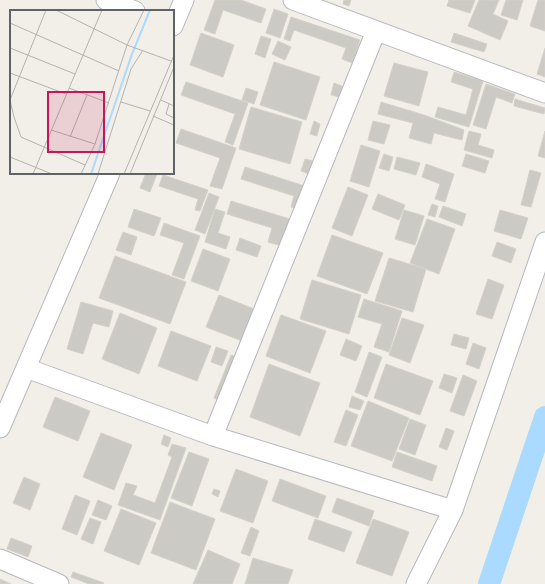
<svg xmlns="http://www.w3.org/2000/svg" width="545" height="584" viewBox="0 0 545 584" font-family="Overpass,sans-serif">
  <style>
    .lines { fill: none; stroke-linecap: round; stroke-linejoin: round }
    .canal { stroke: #aadaff; stroke-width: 22 }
    .building { fill: #cccac5; stroke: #d6d1c6 }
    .street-casing { stroke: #b5b8bc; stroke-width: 21 }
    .street { stroke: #fff; stroke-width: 19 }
    .inset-river { fill: none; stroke: #aadaff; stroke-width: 2 }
    .inset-road { fill: none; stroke: #b3b3b1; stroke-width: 1 }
    .view { fill: #c2185b; fill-opacity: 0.15; stroke: #c2185b; stroke-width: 2 }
    .inset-edge { fill: none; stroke: #5f6368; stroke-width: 2 }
  </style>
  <rect width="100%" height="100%" fill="#f1efe8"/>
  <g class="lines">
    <path class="canal" d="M489 584 545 417"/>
  </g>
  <path class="building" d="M215 0H241L266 9 261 23 223 10 215 34 204 30Z
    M344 0H351L349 6 343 4Z
    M449 0H475L470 13 447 6Z
    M479 0H499L493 14 508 21 500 40 468 26Z
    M506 0H523L517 20 501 15Z
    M538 0H545V31L530 26Z
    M274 9 288 14 280 38 266 33Z
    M291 17 360 40 352 63 342 59 346 48 294 30 290 41 284 39Z
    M201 33 234 45 223 77 190 65Z
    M454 33 487 44 484 52 451 42Z
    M261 36 271 39 265 58 255 54Z
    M278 41 291 47 285 60 272 54Z
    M545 48V77L537 74Z
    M274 62 320 77 306 120 260 105Z
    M394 63 428 72 419 106 384 96Z
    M454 72 483 81 469 127 435 117 438 107 466 115 473 89 451 82Z
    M186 82 248 103 233 145 225 142 235 114 181 95Z
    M334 83 342 86 339 97 331 95Z
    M486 84 515 94 512 103 496 97 486 129 473 125Z
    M246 88 258 92 254 104 242 100Z
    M515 99 545 108 544 114 514 106Z
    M381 102 424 115 464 130 462 140 434 133 431 144 409 138 413 123 378 114Z
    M251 107 302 122 290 164 239 149Z
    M314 121 320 124 317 136 310 134Z
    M373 121 390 125 384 144 368 140Z
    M181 129 236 148 222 189 210 186 220 158 176 143Z
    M469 131 481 134 478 145 494 150 492 158 464 150Z
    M545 131V158L538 156Z
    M361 145 380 151 369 187 350 181Z
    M384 154 393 157 389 171 379 168Z
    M466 154 489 161 485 173 462 166Z
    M397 157 420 163 416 175 394 169Z
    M305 159 313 161 309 174 301 171Z
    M426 164 454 174 445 202 435 199 440 184 422 177Z
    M245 167 311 188 303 211 291 207 294 196 241 179Z
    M530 170 541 173 531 207 521 205Z
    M146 173 157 174 150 192 140 188Z
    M163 175 208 190 200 211 195 210 198 199 159 186Z
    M348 187 368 195 352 236 332 228Z
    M209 193 219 197 205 234 195 230Z
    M378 194 405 205 399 220 372 209Z
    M231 201 293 220 285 247 268 242 272 228 227 214Z
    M432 204 438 206 435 217 428 215Z
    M443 206 466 214 462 226 439 217Z
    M134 209 161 218 154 236 128 227Z
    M215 209 225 212 218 233 230 237 226 249 205 242Z
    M404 210 424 216 415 245 395 239Z
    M500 210 528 218 521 239 494 231Z
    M427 219 455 229 439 274 410 263Z
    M164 223 200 236 184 279 172 275 184 243 160 235Z
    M123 232 137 237 131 255 116 250Z
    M332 235 383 253 367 294 317 276Z
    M240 238 261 246 257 257 236 250Z
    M497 242 516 249 511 263 492 256Z
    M203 249 230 259 218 291 191 281Z
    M115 256 186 282 170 324 99 298Z
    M389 258 426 269 413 312 375 301Z
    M488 279 504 285 492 319 476 314Z
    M312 280 361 295 349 334 300 319Z
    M219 295 254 309 242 341 206 327Z
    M364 299 402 311 389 352 374 347 382 324 358 317Z
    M81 302 113 311 109 327 93 323 83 354 67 349Z
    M120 313 157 328 139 374 102 359Z
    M281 315 326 331 310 373 266 356Z
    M402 318 424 325 410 363 389 355Z
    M171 331 211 346 197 381 158 366Z
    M454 334 469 338 466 349 451 345Z
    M346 339 362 346 356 361 340 355Z
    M473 343 486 348 479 369 466 364Z
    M216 347 228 351 222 366 211 362Z
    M369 352 382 357 367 397 355 392Z
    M231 355 239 358 221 402 214 398Z
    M269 364 320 383 300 436 250 417Z
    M386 364 433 381 420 415 374 398Z
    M444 374 457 378 452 393 439 388Z
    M463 375 477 381 464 416 450 411Z
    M352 396 364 401 360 410 349 407Z
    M55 397 90 411 78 441 43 427Z
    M368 401 409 418 392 461 351 446Z
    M346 410 358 415 346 446 334 442Z
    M410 419 426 425 415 455 399 449Z
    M446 428 454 431 447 450 439 447Z
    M101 433 132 445 114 490 83 477Z
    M164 435 171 438 168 447 161 444Z
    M172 444 186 448 160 520 118 505 126 483 137 486 133 495 155 503 172 457 168 455Z
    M189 452 209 459 192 506 171 498Z
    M397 452 437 466 432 481 392 467Z
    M236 469 268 481 253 523 220 511Z
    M24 477 40 484 30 510 13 503Z
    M280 479 326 496 318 518 272 501Z
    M214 489 220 491 218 497 212 494Z
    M75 495 90 501 77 535 62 529Z
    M337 498 374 511 369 526 332 512Z
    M98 500 112 506 106 520 92 515Z
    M170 502 215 519 196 570 151 553Z
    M121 509 156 523 139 565 104 551Z
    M90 518 101 522 93 544 81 539Z
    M315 519 352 532 344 552 308 539Z
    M373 519 409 532 392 576 356 563Z
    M251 527 259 531 250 556 241 553Z
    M11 538 32 546 28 557 7 549Z
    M208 550 240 564 232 584H193Z
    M253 558 293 570 288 584H245Z
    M73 572 104 583 103 584H89L71 577Z
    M0 579 11 584H0Z"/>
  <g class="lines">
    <defs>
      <path id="street" d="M106 0 135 11
        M293 0 545 93
        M173 26 184 0
        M26 368 213 436 453 510
        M0 428 110 173
        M213 436 376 31
        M0 559 59 584
        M416 584 453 510 545 242"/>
    </defs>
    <use href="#street" class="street-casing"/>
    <use href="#street" class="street"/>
  </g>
  <g transform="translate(10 10)">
    <rect width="164" height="164" fill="#f1efe8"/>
    <path class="inset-river" d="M81 164 122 44 140 0"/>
    <path class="inset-road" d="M36 0 0 90 4 107 11 127 75 155M46 0 117 35 161 51M0 13 109 61M0 38 65 64M0 63 56 84M59 78 99 93M151 90 164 96M111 92 140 101M159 94 156 104 164 108M143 106 164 115M41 120 85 134M60 127 77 85M0 147 42 164M23 164 92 0M71 164 85 134 117 35 134 0M88 164 121 59 133 40M114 164 164 45M120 164 164 57"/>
    <path class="view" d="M38 82H94V142H38Z"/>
    <rect width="164" height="164" class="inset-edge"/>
  </g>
</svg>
